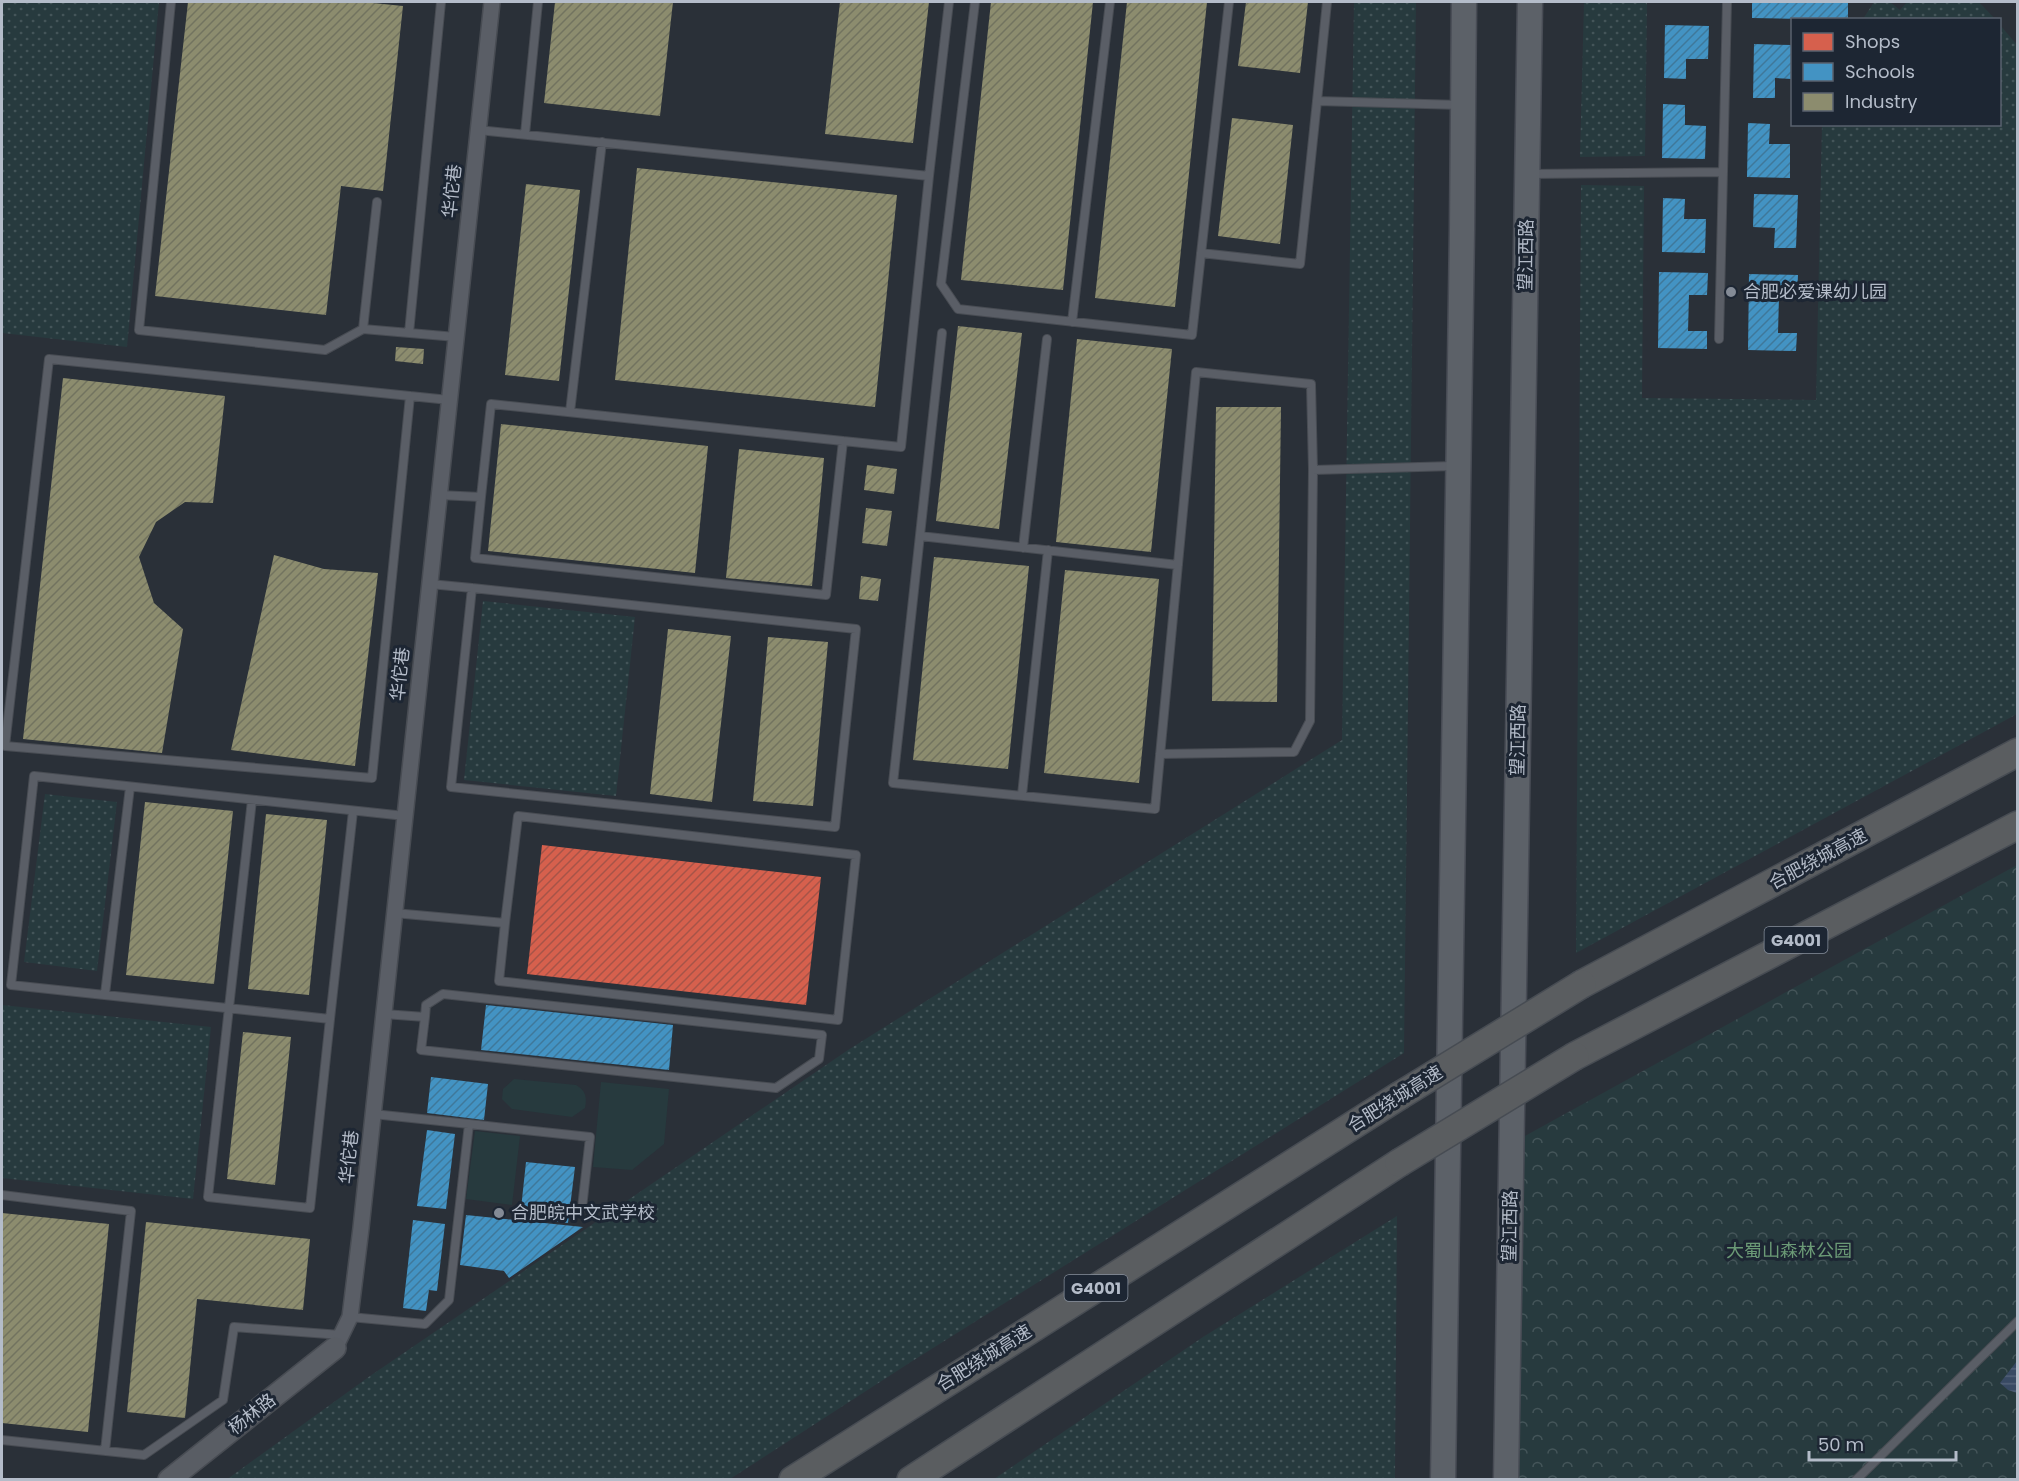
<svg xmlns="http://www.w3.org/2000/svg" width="2019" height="1481" viewBox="0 0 2019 1481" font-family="Poppins,'Noto Sans SC',sans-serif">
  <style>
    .grass { fill: url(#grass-dots) }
    .park { fill: url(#park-crowns) }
    .pitch { fill: #273a3e }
    .water { fill: url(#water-rules) }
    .shops { fill: url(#shops-hatch) }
    .schools { fill: url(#schools-hatch) }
    .industry { fill: url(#industry-hatch) }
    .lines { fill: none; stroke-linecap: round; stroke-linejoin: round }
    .lane-casing { stroke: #484c53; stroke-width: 10 }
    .street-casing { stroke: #484c53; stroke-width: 18 }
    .secondary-casing { stroke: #484c53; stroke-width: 24 }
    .primary-casing { stroke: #484c55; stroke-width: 27 }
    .highway-casing { stroke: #474c53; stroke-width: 30 }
    .lane { stroke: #5a5e66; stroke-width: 8 }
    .street { stroke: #5a5e66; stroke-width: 15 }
    .secondary { stroke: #595d64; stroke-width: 21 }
    .primary { stroke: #5c6168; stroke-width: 24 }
    .highway { stroke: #5a5d60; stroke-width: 27 }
    .highway-bridge-casing { stroke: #474c53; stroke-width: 30; stroke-linecap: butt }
    .highway-bridge { stroke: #5a5d60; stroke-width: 27 }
    .poi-dot { fill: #848b96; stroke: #1d2633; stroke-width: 2 }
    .labels { text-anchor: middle; stroke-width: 6; stroke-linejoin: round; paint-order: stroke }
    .shield { fill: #1d2633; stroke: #878f9c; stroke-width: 1.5 }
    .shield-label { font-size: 16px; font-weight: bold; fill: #b4bcc9 }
    .street-label { font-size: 18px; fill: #b4bcc9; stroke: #1d2633 }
    .poi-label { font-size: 18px; fill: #b4bcc9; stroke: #1d2633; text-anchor: start }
    .park-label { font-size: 18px; fill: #6b9a76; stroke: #1d2633 }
  </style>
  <defs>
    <pattern id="grass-dots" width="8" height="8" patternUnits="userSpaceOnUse" patternTransform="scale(1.5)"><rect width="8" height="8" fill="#273a3e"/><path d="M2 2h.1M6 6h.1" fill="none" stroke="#445559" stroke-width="1.8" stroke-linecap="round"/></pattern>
    <pattern id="park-crowns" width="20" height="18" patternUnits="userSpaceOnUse" patternTransform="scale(1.5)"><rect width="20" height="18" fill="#273a3e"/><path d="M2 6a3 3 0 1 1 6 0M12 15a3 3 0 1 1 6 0" fill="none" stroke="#445559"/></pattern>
    <pattern id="water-rules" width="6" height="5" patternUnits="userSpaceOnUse" patternTransform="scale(1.5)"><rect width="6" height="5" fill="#384963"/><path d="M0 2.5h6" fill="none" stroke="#526178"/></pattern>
    <pattern id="shops-hatch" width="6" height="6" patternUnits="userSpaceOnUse" patternTransform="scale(1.5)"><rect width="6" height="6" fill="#d6604d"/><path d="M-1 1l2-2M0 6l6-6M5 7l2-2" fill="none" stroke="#a65448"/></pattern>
    <pattern id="schools-hatch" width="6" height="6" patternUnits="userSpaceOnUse" patternTransform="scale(1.5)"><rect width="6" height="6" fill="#4393c3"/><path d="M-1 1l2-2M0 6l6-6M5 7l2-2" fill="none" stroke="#3f789a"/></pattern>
    <pattern id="industry-hatch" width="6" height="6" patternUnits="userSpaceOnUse" patternTransform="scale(1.5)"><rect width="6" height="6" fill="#8c8c6e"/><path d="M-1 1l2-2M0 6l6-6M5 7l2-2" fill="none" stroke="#72735f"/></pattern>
  </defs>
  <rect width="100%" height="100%" fill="#2a3038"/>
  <path class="grass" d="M2 2H159L127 347 2 333Z
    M1354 2H1416L1404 1053 914 1360 730 1479 226 1480 370 1376 848 1050 1342 740Z
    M1584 2H1647L1645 156 1580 157Z
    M1874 2H1890L1900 10 1907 2H1979L1995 19H1863Z
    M2000 25 2018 46 2017 714 1576 953 1581 185 1644 186 1642 398 1816 400 1822 125 2000 124Z
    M483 601 635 617 616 796 464 780Z
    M45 794 117 802 97 971 24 962Z
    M2 1005 211 1027 193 1199 2 1178Z
    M1397 1216 1395 1479H994L1203 1337Z"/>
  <path class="park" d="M2017 865V1479L1506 1480 1512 1143Z"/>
  <path class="pitch" d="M514 1079 576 1085C586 1091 587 1097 585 1108L572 1117 512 1109 502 1099 503 1089Z
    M601 1082 669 1089 664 1144 632 1170 593 1167Z
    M475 1131 520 1136 512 1205 466 1199Z"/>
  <path class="water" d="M2017 1361V1393L2008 1390 2000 1383Z"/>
  <path class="shops" d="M542 845 821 877 806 1005 527 974Z"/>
  <path class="schools" d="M1752 2H1848V20L1752 18Z
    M1665 25 1709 26 1708 59H1686V79L1664 78Z
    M1754 44 1792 45V79L1775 78V98H1753Z
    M1663 104 1685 105V125L1706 126 1705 159 1662 158Z
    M1748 123 1770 124 1769 144H1790V178L1747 177Z
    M1754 194 1798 195 1796 248H1774L1775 228 1753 227Z
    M1663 198 1685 199 1684 219H1706L1705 253 1662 252Z
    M1659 272 1708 273 1707 295H1689L1688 331H1707V349L1658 348Z
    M1749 274 1798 275 1797 297H1779L1778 333H1797L1796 351 1748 350Z
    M486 1005 673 1025 669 1070 481 1050Z
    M431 1077 488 1084 484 1120 427 1113Z
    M427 1130 455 1134 446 1209 417 1206Z
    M526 1162 575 1167 568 1223 520 1218Z
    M466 1215 583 1227 509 1278 504 1271 460 1265Z
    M413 1220 445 1224 437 1291 429 1290 426 1311 403 1308Z"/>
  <path class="industry" d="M188 2H363L403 6 383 191 341 186 326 315 155 296Z
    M555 2H673L660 116 544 103Z
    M840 2H929L913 143 825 134Z
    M991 2H1093L1063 290 961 280Z
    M1127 2H1207L1175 307 1095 298Z
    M1246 2H1308L1300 73 1238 66Z
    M1232 118 1293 125 1280 244 1218 236Z
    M637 168 897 195 875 407 615 380Z
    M526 184 580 190 559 381 505 375Z
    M958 326 1022 333 999 529 936 521Z
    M1077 339 1172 349 1151 552 1056 542Z
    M396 347 424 349 423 364 395 361Z
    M63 378 225 396 213 503 185 502 156 522 139 557 154 603 183 629 162 753 23 739Z
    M1216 407H1281L1277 702 1212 701Z
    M501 424 708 446 695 573 488 551Z
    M739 449 824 458 812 586 726 578Z
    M867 465 897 469 894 494 864 490Z
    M866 508 892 511 887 546 862 543Z
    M274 555 324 569 378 573 355 766 231 750Z
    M934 557 1029 566 1008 769 913 760Z
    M1065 570 1159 579 1139 783 1044 773Z
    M861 576 881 579 878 601 859 599Z
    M668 629 731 636 712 802 650 794Z
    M768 637 828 642 813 806 753 801Z
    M145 802 233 811 214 984 126 975Z
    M266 814 327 820 309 995 248 989Z
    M243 1032 291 1037 275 1185 227 1179Z
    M2 1213 109 1224 88 1432 2 1423Z
    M146 1222 310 1239 303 1310 197 1299 185 1418 127 1412Z"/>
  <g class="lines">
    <defs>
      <path id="lane" d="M171 2 139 330 325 350 363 329 456 337
        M975 2 941 284 958 309 1192 335 1229 2
        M1317 101 1327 2
        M478 130 929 176 901 447 843 441
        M525 134 538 2
        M1529 174 1723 172 1727 2
        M929 176 949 2
        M1201 253 1300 264 1317 101 1461 105
        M1072 322 1110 2
        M363 329 377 202
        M409 333 441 2
        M942 333 893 783 1155 809 1196 372 1311 384 1313 470 1454 466
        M1719 339 1723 172
        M410 396 372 778 5 746 49 359 449 400
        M570 412 602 142
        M439 495 481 497 475 558 826 595 843 441 491 404 481 497
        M920 536 1178 565
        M1023 548 1047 339
        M430 584 472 588 856 629 835 827 451 787 472 588
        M1160 754 1294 752 1310 721 1313 470
        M1022 795 1048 550
        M252 800 208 1197 310 1208 330 1019
        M353 811 330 1019 11 985 34 776 405 816
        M394 913 505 923 499 981 838 1020 856 855 518 816 505 923
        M105 994 130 787
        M384 1014 425 1017 421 1050 776 1088 819 1059 822 1035 443 994 426 1005 425 1017
        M373 1114 469 1124
        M2 1195 131 1211 105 1451
        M350 1317 425 1324 449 1300 469 1124 590 1137 582 1208
        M2 1440 144 1455 223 1400 234 1327 341 1335
        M1856 1480 2018 1321"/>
      <path id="street" d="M335 1348 350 1317 361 1228 492 2"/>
      <path id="secondary" d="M169 1480 335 1348"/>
      <path id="primary" d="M1443 1480 1462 230 1464 2
        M1506 1480 1530 2"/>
      <path id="highway" d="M1582 984 2018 752
        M1575 1056 2018 825
        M793 1480 1399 1096
        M911 1480 1399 1163"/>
    </defs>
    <use href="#lane" class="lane-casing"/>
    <use href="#street" class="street-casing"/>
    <use href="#secondary" class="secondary-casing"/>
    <use href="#primary" class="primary-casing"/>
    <use href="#highway" class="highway-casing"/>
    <use href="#lane" class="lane"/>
    <use href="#street" class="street"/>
    <use href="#secondary" class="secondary"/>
    <use href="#primary" class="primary"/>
    <use href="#highway" class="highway"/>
    <defs>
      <path id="highway-bridge" d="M1399 1096 1582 984
        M1399 1163 1575 1056"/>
    </defs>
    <use href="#highway-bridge" class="highway-bridge-casing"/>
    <use href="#highway-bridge" class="highway-bridge"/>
  </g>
  <g class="poi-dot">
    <circle cx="1731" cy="292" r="6"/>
    <circle cx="499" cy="1213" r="6"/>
  </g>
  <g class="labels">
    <g class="shield">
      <rect x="1764.5" y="927" width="63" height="26" rx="4.5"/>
      <rect x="1064.5" y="1275" width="63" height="26" rx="4.5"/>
    </g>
    <g class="shield-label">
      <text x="1796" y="946">G4001</text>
      <text x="1096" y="1294">G4001</text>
    </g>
    <g class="street-label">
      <text transform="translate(452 191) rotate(-84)" y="6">华佗巷</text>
      <text transform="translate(1526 255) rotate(-89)" y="6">望江西路</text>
      <text transform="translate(400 674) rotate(-84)" y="6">华佗巷</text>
      <text transform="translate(1518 740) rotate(-89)" y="6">望江西路</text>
      <text transform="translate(1818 859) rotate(-28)" y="6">合肥绕城高速</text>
      <text transform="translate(1395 1099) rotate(-32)" y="6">合肥绕城高速</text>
      <text transform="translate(349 1157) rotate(-84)" y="6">华佗巷</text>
      <text transform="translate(1510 1226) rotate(-89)" y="6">望江西路</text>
      <text transform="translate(984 1358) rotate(-32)" y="6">合肥绕城高速</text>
      <text transform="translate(252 1414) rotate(-38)" y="6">杨林路</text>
    </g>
    <g class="poi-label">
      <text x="1743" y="298">合肥必爱课幼儿园</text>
      <text x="511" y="1219">合肥皖中文武学校</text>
    </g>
    <g class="park-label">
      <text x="1789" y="1257">大蜀山森林公园</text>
    </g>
  </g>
  <rect width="2019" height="1481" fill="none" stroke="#b4bcc9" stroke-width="6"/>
  <rect x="1791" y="18" width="210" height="108" fill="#1d2633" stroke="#59626f" stroke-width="1.5"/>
  <rect x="1803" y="33" width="30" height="18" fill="#d6604d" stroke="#59626f" stroke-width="1.5"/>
  <text x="1845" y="48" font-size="18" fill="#b4bcc9">Shops</text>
  <rect x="1803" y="63" width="30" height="18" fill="#4393c3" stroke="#59626f" stroke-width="1.5"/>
  <text x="1845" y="78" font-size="18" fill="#b4bcc9">Schools</text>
  <rect x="1803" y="93" width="30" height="18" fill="#8c8c6e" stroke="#59626f" stroke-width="1.5"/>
  <text x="1845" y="108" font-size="18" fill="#b4bcc9">Industry</text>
  <path d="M1809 1451v9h147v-9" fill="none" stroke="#b4bcc9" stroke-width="3"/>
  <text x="1818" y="1451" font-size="18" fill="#b4bcc9" stroke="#1d2633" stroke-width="4.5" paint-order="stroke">50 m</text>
</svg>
